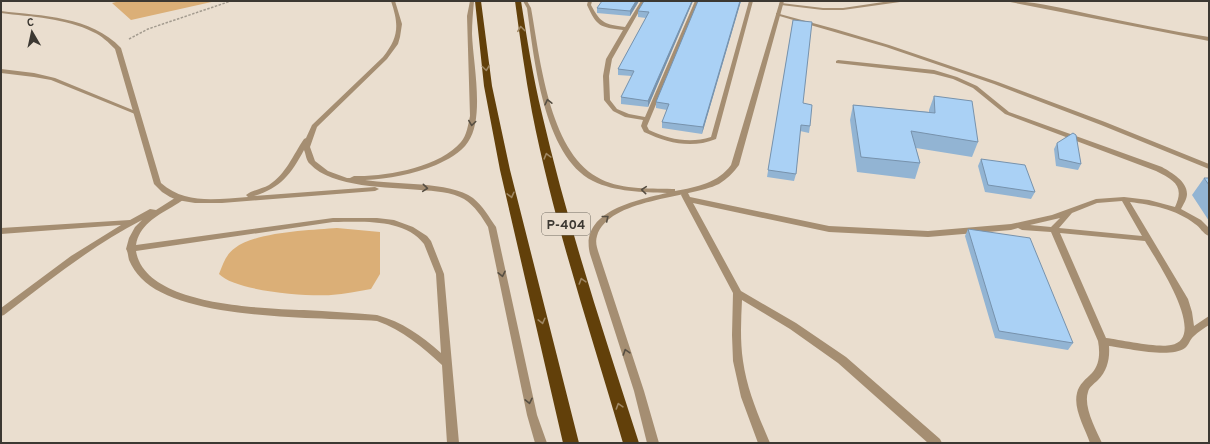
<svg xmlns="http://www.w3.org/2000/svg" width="1210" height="444" viewBox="0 0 1210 444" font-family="Overpass,sans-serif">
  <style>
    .green { fill: #dbaf77 }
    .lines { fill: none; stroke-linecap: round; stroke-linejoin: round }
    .path { stroke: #a39b8f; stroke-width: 1.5; stroke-dasharray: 2.5 1.5; stroke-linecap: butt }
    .service { fill: #a58e72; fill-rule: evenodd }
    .minor { fill: #a58e72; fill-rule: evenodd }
    .trunk { fill: #62400a; fill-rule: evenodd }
    .wall { fill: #92b4d3 }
    .shaded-wall { fill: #7792ac }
    .building { fill: #aad1f5; stroke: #7792ac }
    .oneway { stroke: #9f8763 }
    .oneway2 { stroke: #564e42 }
    .labels { text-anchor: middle; stroke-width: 3.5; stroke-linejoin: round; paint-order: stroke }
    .shield { fill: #eadecf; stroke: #706a61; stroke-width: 1 }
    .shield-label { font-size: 13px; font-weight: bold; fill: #3c3832 }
  </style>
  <rect width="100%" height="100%" fill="#eadecf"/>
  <path class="green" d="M120 1H216L131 20 112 3Z
    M337 228 380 232V274L371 289C358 291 345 294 331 295 307 297 235 291 219 274 223 264 226 254 235 248 255 232 311 230 337 228Z"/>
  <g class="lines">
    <path class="path" d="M129 39 148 29 231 1"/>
    <path class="service" d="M588 1H592L591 5C601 24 605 24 625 27L641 1H645L612 59 609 76 610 100 617 109 629 114 645 117 695 1H699L647 126 649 130C669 139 689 144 711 137L749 1H753L716 139C691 149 668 143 644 132L641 126 643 120 625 117 613 111 604 100 603 76 606 59 623 30C600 27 597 27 587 5Z
      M890 1H902L900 2 843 10H823L781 5 779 4 781 3 823 8H843Z
      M1005 1C1033 1 1061 8 1089 14 1129 22 1169 31 1209 37V41Z
      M776 13 835 29 889 45 998 82 1105 122 1209 164V169L1101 125 994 84 886 47 776 15Z
      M838 60 934 70 957 77 977 86 1009 112 1162 167C1172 173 1187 181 1187 194 1187 199 1183 205 1181 209L1201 220 1209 228V236C1203 234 1200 227 1195 224 1176 209 1152 205 1130 202L1188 299 1192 312 1194 326 1209 316V325C1204 328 1198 332 1194 336 1190 339 1189 345 1185 348 1170 359 1127 348 1109 346 1110 359 1107 371 1098 380 1094 384 1089 387 1088 392 1083 406 1096 430 1102 443H1090C1085 428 1073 409 1077 393 1079 384 1086 379 1092 373 1100 364 1100 352 1098 341L1051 232 1022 230 1018 228 1011 230 928 237 829 232 693 203 741 291 796 323 846 357 940 439 942 443H928L838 363 790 329 742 300C741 320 740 341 743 361 747 390 759 417 770 443H758L741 397 733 361 732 335 733 293 683 199 681 195 682 193H688L690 197 829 226 928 231 1011 224 1052 215 1096 199 1124 197 1149 200 1175 207C1185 186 1174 180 1156 171L1005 114 973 88 953 79 934 74 836 63V61ZM1122 201 1142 236 1059 228 1072 213 1097 203ZM1060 218 1051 227 1030 225ZM1060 233 1145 241C1154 257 1210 338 1171 345 1157 348 1122 340 1106 338Z
      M1 69 34 73 55 78 140 113 137 115 135 114 51 80 34 77 1 73Z
      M178 196H184L185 198C181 202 176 204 172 207 156 216 139 226 136 245L333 218H377L394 220 413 227 427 236 431 241 444 274 459 443H447L442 365C422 347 403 330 377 321 318 317 182 321 141 278 136 273 132 267 129 260 128 256 128 252 126 249L129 238 135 227 142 220C92 246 48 281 4 315L1 316V308L71 256 121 225 1 234V228L130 220 150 209 156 210ZM333 222C362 222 404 218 424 244L436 274 441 353C421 335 402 322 377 315 353 313 328 311 304 310 260 308 145 306 136 251Z"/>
    <path class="minor" d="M391 1H395L402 24 400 37 398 44 387 59 317 127 310 147 315 161 328 171 347 178H350L354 176C386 177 440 167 461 142 467 135 468 125 470 116L467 16 470 1H474C473 12 472 23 472 34 473 63 485 118 468 142 461 153 447 160 436 165 414 174 388 179 365 180 394 185 450 181 473 198 483 206 489 217 496 227L537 415 547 443H535L527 415 488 227C482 217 475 206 464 199 452 192 434 191 420 190 389 187 332 188 310 164 306 161 306 154 304 150 291 174 281 188 254 196L375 187 379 189 375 191 222 203H195L177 200 170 197 162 192 154 184 115 49C108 42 102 36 93 32 66 18 31 17 1 13V11C42 16 91 16 121 48L161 183C186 205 217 199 248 197L246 195C252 190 262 189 269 185 286 174 293 155 304 139L306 138 312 125 383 57C399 37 399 25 391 1Z
      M523 1H527L531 8C540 58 549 150 597 177 618 190 648 188 672 189H675V191C697 187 718 183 731 165L780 1H784L739 165C733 173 727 179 719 184 688 199 609 198 597 236 595 242 597 248 599 254L644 391 659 443H647L634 391 590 254C579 211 637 200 667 193 643 192 615 192 593 181 543 156 534 57 527 8Z"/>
    <path class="trunk" d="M475 1H481L492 86 510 170 579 443H563L500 170 484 86Z
      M515 1H521C527 39 533 77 542 114 568 226 604 334 639 443H623C591 333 554 224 532 112 525 75 520 38 515 1Z"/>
  </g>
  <path class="wall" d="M639 1 630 16 597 13V8Z
    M644 1H693L648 107 621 104V97L632 76 618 75V69L646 18 638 17V11Z
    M698 1H741L702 134 662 128V122L667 110 656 108V102Z
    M793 20 803 103 810 126 809 133 800 131 796 174 794 181 767 177Z
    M934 96 978 142 972 157 916 148 920 163 915 179 857 172 850 120 853 105 929 112V110Z
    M1057 143 1081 164 1078 170 1056 166 1054 149Z
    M981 159 1035 192 1031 199 985 192 978 166Z
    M1204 178H1209V221L1192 195Z
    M968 229 1073 343 1068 350 995 338 965 236Z"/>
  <path class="shaded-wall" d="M636 1H639L630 16V11Z
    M692 1H693L648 107V101Z
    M740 1H741L702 134 703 127Z"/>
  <path class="building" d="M602 1H636L630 11 597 8Z
    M644 1H692L648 101 621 97 634 71 618 69 649 12 638 11Z
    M698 1H740L703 127 662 122 669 104 656 102Z
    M793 20 812 22 803 103 812 105 810 126 801 125 796 174 768 170Z
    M934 96 972 101 978 142 911 131 920 163 861 157 853 105 935 113Z
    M1073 133 1076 135 1081 164 1059 159 1057 143Z
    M981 159 1025 165 1035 192 988 185Z
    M1204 178H1209V185Z
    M968 229 1030 238 1073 343 999 331Z"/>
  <defs><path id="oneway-chevron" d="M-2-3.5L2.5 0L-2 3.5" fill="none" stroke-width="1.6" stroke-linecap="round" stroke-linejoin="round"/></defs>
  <g class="oneway">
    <use href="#oneway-chevron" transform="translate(521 29) rotate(-97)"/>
    <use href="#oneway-chevron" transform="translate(486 68) rotate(82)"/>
    <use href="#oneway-chevron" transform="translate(547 156) rotate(-105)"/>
    <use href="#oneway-chevron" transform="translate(511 195) rotate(76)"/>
    <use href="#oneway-chevron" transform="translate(582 281) rotate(-107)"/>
    <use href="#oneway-chevron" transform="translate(542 321) rotate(76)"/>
    <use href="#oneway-chevron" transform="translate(619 406) rotate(-107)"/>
  </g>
  <g class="oneway2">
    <use href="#oneway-chevron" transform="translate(548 102) rotate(-103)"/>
    <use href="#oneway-chevron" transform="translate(472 123) rotate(98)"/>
    <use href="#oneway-chevron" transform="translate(425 188) rotate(5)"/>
    <use href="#oneway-chevron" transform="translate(644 190) rotate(-175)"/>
    <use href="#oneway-chevron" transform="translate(606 218) rotate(-39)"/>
    <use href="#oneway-chevron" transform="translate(502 274) rotate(78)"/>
    <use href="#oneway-chevron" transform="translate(626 352) rotate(-108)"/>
    <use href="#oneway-chevron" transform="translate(529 401) rotate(78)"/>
  </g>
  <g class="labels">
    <rect class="shield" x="542" y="213" width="48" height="22" rx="3"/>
    <g class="shield-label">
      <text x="566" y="229">Р-404</text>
    </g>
  </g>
  <rect width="1210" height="444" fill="none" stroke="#3c3832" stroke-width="4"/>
  <g transform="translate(32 32) rotate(351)" stroke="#eadecf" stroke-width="3" paint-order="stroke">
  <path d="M0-3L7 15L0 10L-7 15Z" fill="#3c3832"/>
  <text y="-6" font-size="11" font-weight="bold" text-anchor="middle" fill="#3c3832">С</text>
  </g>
</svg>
